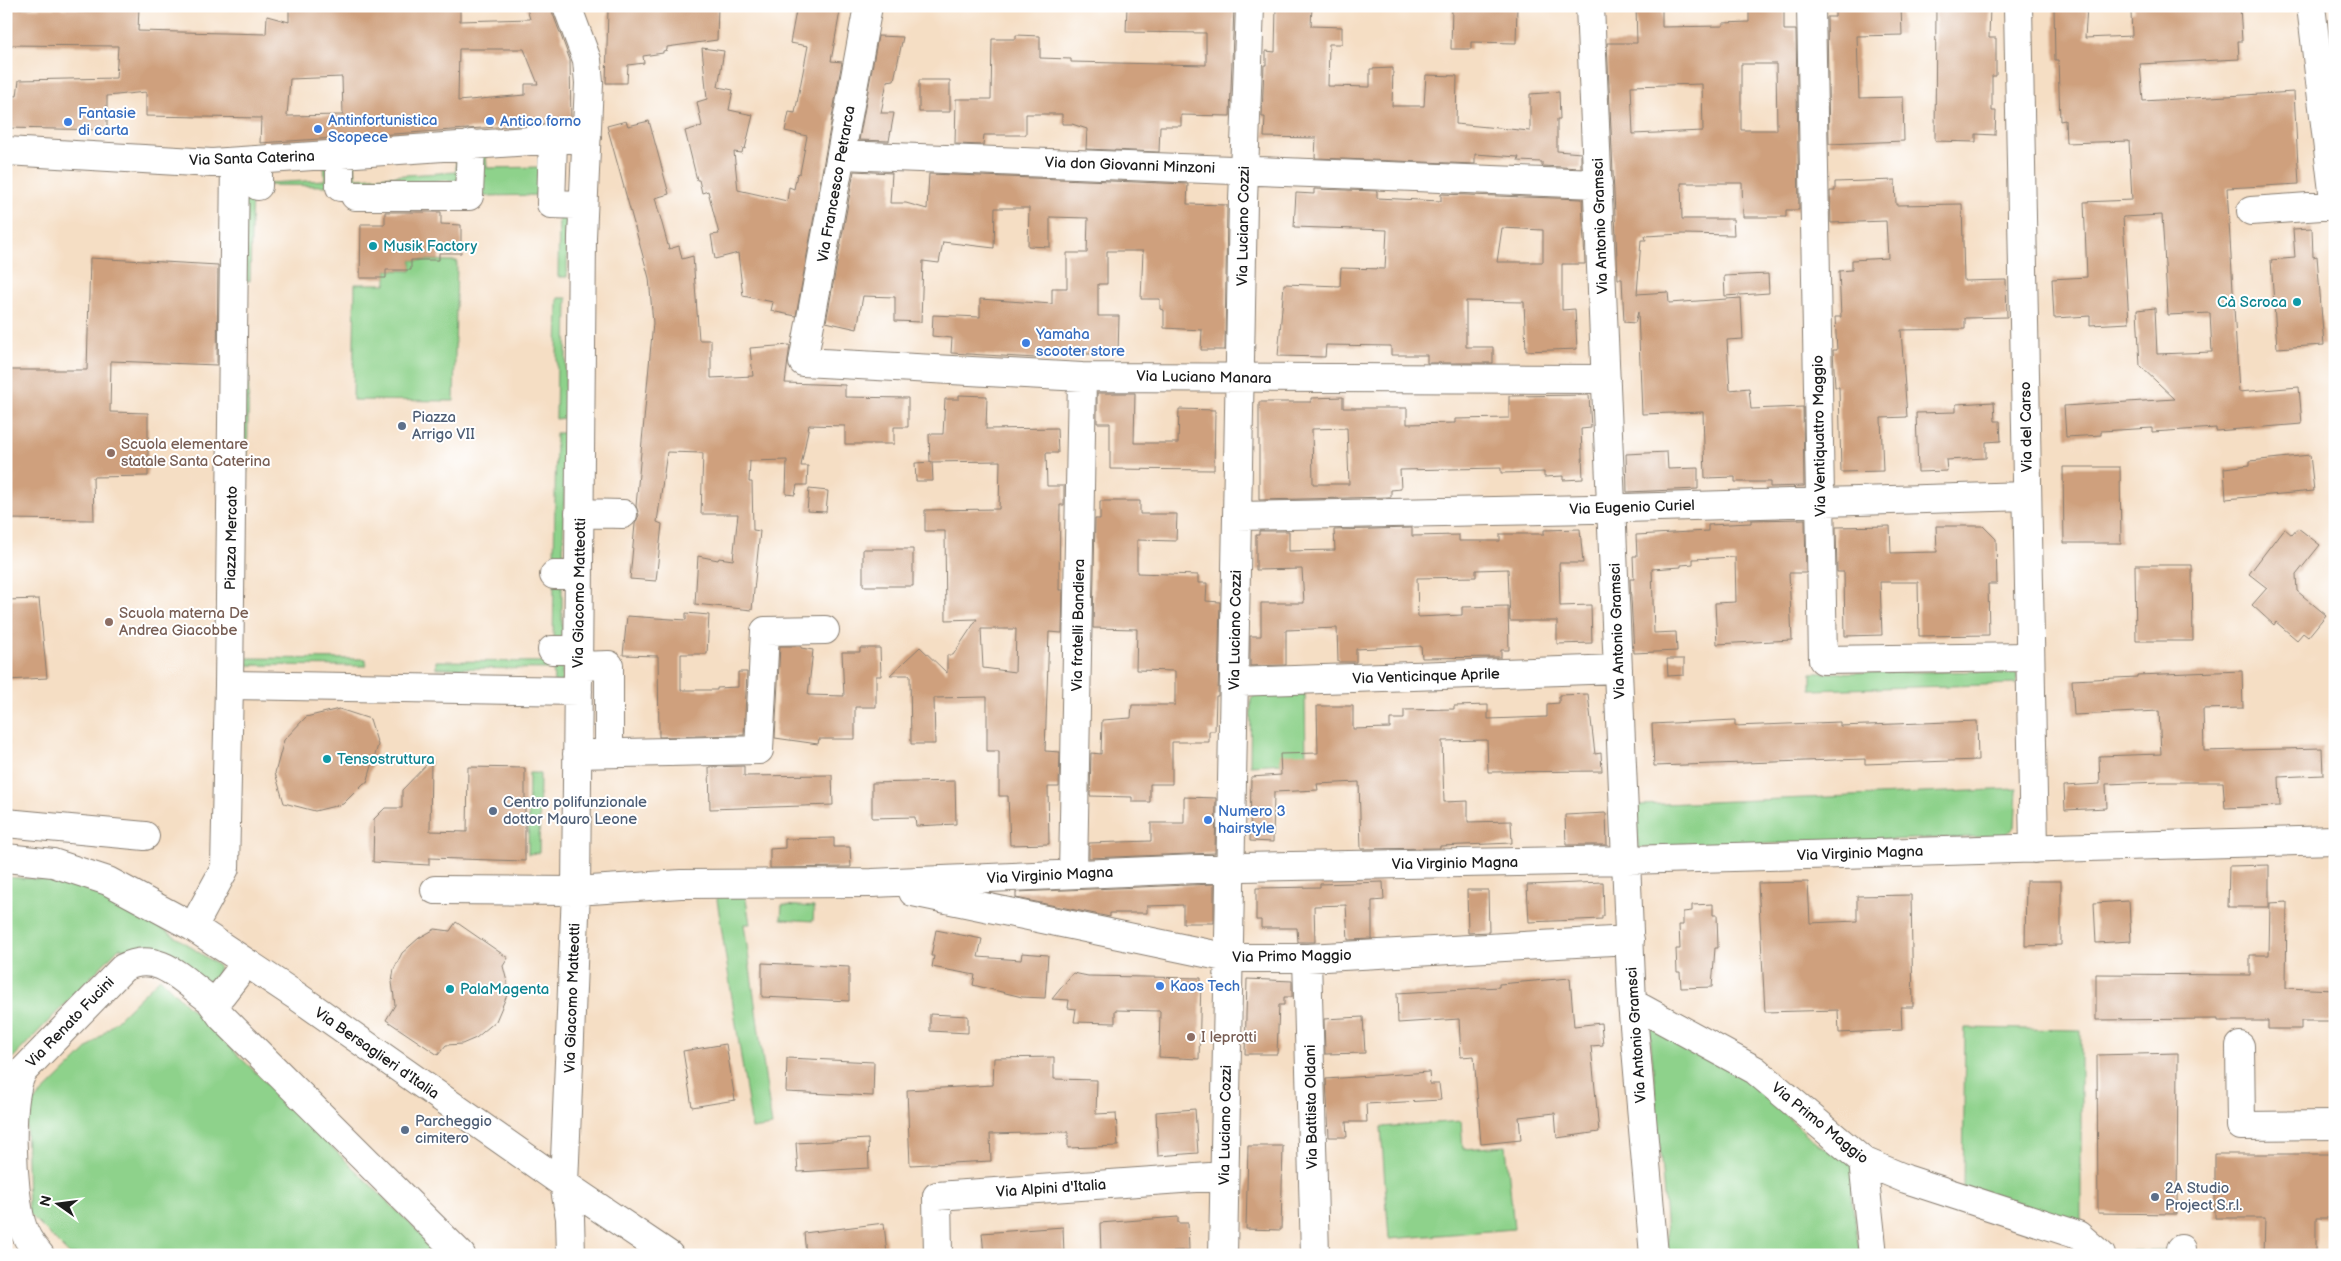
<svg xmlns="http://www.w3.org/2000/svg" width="2341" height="1261" viewBox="0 0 2341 1261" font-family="'Balsamiq Sans',sans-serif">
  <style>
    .green { fill: #8ed28b; stroke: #557754 }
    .building { fill: #cfa07d; fill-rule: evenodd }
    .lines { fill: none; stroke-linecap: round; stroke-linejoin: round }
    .minor-casing { stroke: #887d70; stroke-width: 30 }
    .minor { stroke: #fff; stroke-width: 28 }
    .shop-dot { fill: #3f7fe0; stroke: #fff; stroke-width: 2 }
    .culture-dot { fill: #0f9aa8; stroke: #fff; stroke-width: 2 }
    .service-dot { fill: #5c6f8a; stroke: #fff; stroke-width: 2 }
    .education-dot { fill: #8d6e63; stroke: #fff; stroke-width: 2 }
    .labels { text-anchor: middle; stroke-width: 4; stroke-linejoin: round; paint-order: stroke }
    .shop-label { font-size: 15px; fill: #366cbe; stroke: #fff; text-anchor: start }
    .street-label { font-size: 15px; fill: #1c1c1c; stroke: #fff }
    .culture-label { font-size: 15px; fill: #0d838f; stroke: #fff; text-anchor: start }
    .service-label { font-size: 15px; fill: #4e5e75; stroke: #fff; text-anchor: start }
    .education-label { font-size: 15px; fill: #785e54; stroke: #fff; text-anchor: start }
  </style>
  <rect width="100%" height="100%" fill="#fff"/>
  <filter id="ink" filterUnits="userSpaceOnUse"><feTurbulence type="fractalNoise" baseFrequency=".02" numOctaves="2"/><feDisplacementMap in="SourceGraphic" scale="10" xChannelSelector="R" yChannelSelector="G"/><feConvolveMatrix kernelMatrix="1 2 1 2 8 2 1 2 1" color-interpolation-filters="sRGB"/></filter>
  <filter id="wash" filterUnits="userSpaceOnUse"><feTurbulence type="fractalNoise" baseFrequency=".0096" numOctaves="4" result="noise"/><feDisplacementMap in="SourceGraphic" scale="20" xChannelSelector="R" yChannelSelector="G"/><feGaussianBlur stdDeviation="1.12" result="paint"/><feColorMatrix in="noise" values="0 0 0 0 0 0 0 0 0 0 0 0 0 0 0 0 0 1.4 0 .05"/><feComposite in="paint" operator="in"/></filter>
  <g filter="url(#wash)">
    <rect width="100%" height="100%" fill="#f5dec4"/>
    <path class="green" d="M481 155H486L487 168 542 167 545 195 481 196Z
      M456 156H460V180L352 185V162H355L356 178 456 172Z
      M324 164H328L329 186 265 185 267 183 325 180Z
      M241 184 252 185 250 281H239Z
      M559 211H568L567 277H558Z
      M411 260 457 261 454 401 353 400 355 284H386V270L411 271Z
      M558 298H567L565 418 556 419Z
      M238 366H249L247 472H236Z
      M556 433H565L563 567 554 566Z
      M554 582H562V643H553Z
      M233 655H244V658L366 659V666L244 665V680Z
      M562 657V683H554L553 669 436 668V661L553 662Z
      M2014 671 2017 674V684L1811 690V673Z
      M1305 694 1306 762 1250 765 1251 699 1255 695Z
      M529 773H540L539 853 528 854Z
      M2017 789 2015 826 2004 836 1638 848 1637 811 1640 805Z
      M6 877C26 879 48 878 67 883 119 897 175 936 219 966L216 978 202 983 170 958 119 948 6 1065Z
      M716 893 745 894 750 924H744L772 1126 752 1129Z
      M782 905 814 907 813 921 781 919Z
      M160 978 196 1014 442 1255H70L28 1213 26 1109Z
      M1649 1020 1745 1077 1817 1144 1859 1163 1851 1194 1860 1255H1669Z
      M1965 1028 2081 1030V1225L1963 1188Z
      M1461 1121 1463 1149 1506 1146 1514 1229 1389 1239 1381 1127Z
      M2168 1250 2169 1254 2118 1255 2115 1251Z"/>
    <g id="blocks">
      <path class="building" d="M122 6H139L138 31 266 34 267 16 289 22V6H460V21L530 19 526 6H550L570 60 571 122 260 143 261 118 146 116V92L107 96V130L6 128V95L17 96 19 80 116 78 118 46 6 45V8L122 9ZM459 49H524L538 84H525V95L458 101ZM342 77 343 115 287 116 290 79Z
        M654 6H718L717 40 667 47V50L663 51V53L643 56 644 63 628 65 627 83H606L608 9 653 10Z
        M797 6H841L831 61 842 62 796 316 771 311 773 302 743 296 738 253 715 259 711 235 719 234 708 191 702 193 699 180H697L685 131 702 126 697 102 707 99 702 48 724 51 718 87 733 90 729 110 753 115 745 149 743 148 742 153 734 152 738 190 787 201 789 187 794 189 797 174 800 173 807 136 785 131 789 112 795 113 808 46 790 43Z
        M1127 6H1234L1230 116 1181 115V126H1160L1159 152 1086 149 1087 129 1072 124H1062V114H1026V135H984L983 145 955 144 956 99H991L992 39H1016V35L1040 36V58L1071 59V62L1206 65V33L1126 32Z
        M1276 6H1312L1311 26 1342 27V44H1329L1328 86 1370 87V69L1393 68 1392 106H1424L1426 75 1457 76 1456 124 1530 131V94L1559 92 1560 119H1557V151L1581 153V168L1542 166V162L1518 161 1519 157 1475 154V164L1315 158 1316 138 1264 137 1265 117H1262L1264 65H1266V51L1275 52Z
        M1452 6H1517L1516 43 1471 42V49H1451Z
        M1636 6H1662V27L1723 26V23L1749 22V6H1784V30H1796L1799 210H1786V217H1743L1742 183H1681L1682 219H1733L1734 235 1682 234 1645 236 1646 240H1641L1637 294 1668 292 1669 303 1741 298 1743 339 1727 340 1730 390 1749 388 1751 409 1803 407 1804 486 1770 487V482H1735V477L1705 478 1703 412 1642 414 1638 312 1635 323 1624 322 1622 279H1618L1607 43H1637ZM1741 64H1776L1777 130H1741ZM1702 84 1703 131 1633 134 1631 86Z
        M1835 6H1901L1902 35 1857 36 1859 98 1903 97 1904 141 1829 144 1827 17H1835Z
        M1936 6H1990L1989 38H1996V76H1992V111H1996L1995 135 1976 134V142L1935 141Z
        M2054 6H2087L2085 38 2132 36 2131 12 2135 11 2134 6H2240L2242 41H2238L2239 59 2140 64 2143 101 2294 92 2299 184 2227 188 2239 392 2299 387 2302 424 2216 431V428L2152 432V428L2101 431V435L2066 437 2064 406 2175 399 2140 366 2137 310 2155 308 2157 354 2212 352 2210 313 2168 315 2162 215 2123 217 2129 323 2090 325V316L2054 318 2052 279 2087 277 2084 202 2132 200 2129 141 2066 143 2065 120 2060 121 2058 60H2055Z
        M878 36 903 37 894 80 887 81 881 113H894L889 141 859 140Z
        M919 80H950V112H919Z
        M626 121 628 126 649 121 669 194 655 198 669 249 679 246 682 259 693 256 699 340H711V378L753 376 750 348 790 345 785 383 845 385V397L908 398V427H894V444H845V426L809 425 801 466H808L807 485H797L795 495 786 494 787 460 750 461 749 482H752L753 530 760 531 752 610 695 604 698 556 718 560 719 558 733 560 738 514H701L703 453 667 452 657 522 662 524 656 581 630 579 635 524 639 515 636 506 653 323 649 278 607 126Z
        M854 171 892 173 890 203H906L927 209 929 174 1188 184 1187 204 1227 205 1225 350H1201L1202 330 1164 328V310L1160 309V299H1141L1143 251H1107V284H1098V316H1119L1118 354H1036V358L951 353 952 338 932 336 933 315 980 317V299L1052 304V288H1067V253H1087L1088 218 1050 217V247L1028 246 1029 208H995L994 248 943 242 939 263 923 261 921 322 895 321V297L863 296 857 329 826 322Z
        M1895 180 1896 205 1962 204 1964 281 2006 280 2007 317 1965 318V329L1901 330 1907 417 1881 418 1883 471 1841 472 1839 387H1835L1833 350H1837L1835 317H1841L1839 271 1852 270V260L1888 258 1886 221 1831 223 1830 191H1835V182Z
        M1314 189 1377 191V198L1441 201V194L1582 199 1585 264H1562V310L1575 309 1577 349 1526 351 1524 302 1466 301V347H1493V363H1427V355H1391V346L1326 345 1325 357 1278 356 1284 284 1340 286 1341 268 1385 269 1387 230 1294 227 1296 193 1314 194ZM1502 228 1543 230V262H1497Z
        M385 212H441V224L461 225V253H439V260H411V270H386V278H360L361 224H385Z
        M2312 228 2313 257 2317 256 2324 345 2277 348 2271 260 2295 258 2293 229Z
        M90 258 218 265 217 365 111 361 110 412 148 413V476L93 477 94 520 6 519V370H87Z
        M1768 274 1769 293 1725 296 1724 276Z
        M1097 393H1135L1134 443H1178L1179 409 1215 410 1214 470 1110 469V423H1097Z
        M959 395 987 396 986 429 1057 428 1058 453H1046L1047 486H1064V505H1060L1059 590H1063L1062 633 1049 632 1045 751 1060 752 1059 787H1048L1049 844 1010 845 1008 796H999V751H987V697L934 698 935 744H911L910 675H890L920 647 947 673V655H953L977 619 946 620 945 531H925V510L999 509 1000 461 930 462 929 434H943L945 399H959ZM981 629H1016L1015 672 983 668Z
        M1589 395 1591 428 1581 429 1583 479 1563 480V476L1544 477V472L1501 473V468L1400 470 1401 489 1391 490V497L1259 500V402H1311V398L1343 397V408H1407V424L1455 423V419L1509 418V396ZM1347 428 1349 484H1313L1312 429Z
        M1994 402 1995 421H2000L2001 441 1986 442V458L1946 460 1947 471 1918 472 1916 413 1956 412V404Z
        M1667 452 1668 469 1698 468V489L1627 492 1626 454Z
        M2310 455 2314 491 2226 499 2224 468 2250 465V461Z
        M932 462 933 481H916L915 463Z
        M2063 467H2120L2121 543H2064Z
        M809 489 828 491 826 512 807 511Z
        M1100 501H1140V514H1177L1176 541 1137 540V573L1198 575V583H1207L1206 601 1220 602 1218 696H1216L1215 731H1209V742H1172V784H1150V802H1132V797L1090 796 1091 753 1101 754 1102 720 1131 718 1132 705H1175V671L1136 670 1137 629 1093 628 1095 519H1100Z
        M1805 519 1806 573H1789L1792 640 1717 644 1715 603 1736 602 1735 557 1693 559V564L1681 565V567L1652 569 1654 633 1676 632 1677 651 1634 653 1630 579H1634L1633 556H1637L1636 535 1708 531V525L1751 523V520Z
        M1890 526 1891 553 1937 552 1936 526H1983L1996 539 1997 584H1988L1989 635 1919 636 1918 582H1880L1882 635 1845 636 1844 572H1837L1836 527Z
        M1412 528V536L1459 535V541H1500V534H1544V530L1580 529 1583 563H1559L1560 606 1591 605 1592 643 1557 644V621H1510L1508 569 1476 570V577L1417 578 1418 617 1462 615V607L1508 606 1509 650H1501V657L1422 658 1421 646 1356 649V662H1338L1337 628 1286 630V665L1250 666V636H1261V603H1304L1302 569 1256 570V535H1259V531H1289V551L1335 550 1334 530Z
        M2284 528 2292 535 2298 528 2320 545 2296 575 2297 591 2326 615 2308 637 2303 633 2297 640 2276 622 2274 625 2252 605 2267 588 2249 574Z
        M863 549H913V586H863Z
        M2135 565H2192L2193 641H2136Z
        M39 599 47 678 6 680V600Z
        M686 613 709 615 707 654H681V690H717V688L738 687V672H747L744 735 659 737 658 656 623 655 627 616 686 620Z
        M780 646H801V648L813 650 808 695 844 696 842 652H860V648H880L881 676H876V707H855V739H819L818 744 775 738Z
        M1667 659H1684V675L1668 676Z
        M2242 671 2243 708 2203 709 2204 751 2322 748 2323 775 2279 777 2280 806 2225 808 2223 782H2162L2106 784 2107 808 2065 810 2064 786 2100 784 2099 756 2161 754 2159 711 2074 715 2072 680 2137 677V675Z
        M1588 694 1595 754 1601 753 1602 771 1488 772 1487 740 1442 741 1444 802 1468 801V822L1511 821 1512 843 1440 846V848L1361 849 1359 782 1317 784 1318 790 1274 792 1273 842 1250 841 1251 777 1281 775 1280 754 1318 753 1317 706H1353V729L1390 728V719H1404V710L1454 709V706L1488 705V719L1547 717V704L1559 703V695Z
        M339 709 370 719 378 745 367 783H364L343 804 315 811 284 803 275 773 284 740 306 717Z
        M1735 720V726L1840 722V726L1977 721 1978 760 1865 764V759L1654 766 1652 724Z
        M431 760 430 831 467 832 468 767 525 768V861L429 858V865L373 862 374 819 385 808H402V790Z
        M744 766V776L832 775 833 805 710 809 709 767Z
        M955 781 956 824 916 826 915 817 872 818V783Z
        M1184 797 1216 798 1215 853 1089 858V843L1151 841V823H1184Z
        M1606 813 1607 845H1566L1565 815Z
        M834 838V847H850L851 867 770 868V849L785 848V839Z
        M2269 865V907H2228L2229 866Z
        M2026 881H2061V945L2025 946Z
        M1383 882 1384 900 1372 901V939L1348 940 1346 905 1314 906 1315 942H1298L1297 928H1261V920H1256V888L1320 887V884Z
        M1603 882 1604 916H1602V919L1529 922 1527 885Z
        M1808 882 1810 923 1857 921V896L1911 895 1913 1007H1901L1902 1030 1839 1033 1838 1010 1765 1012 1758 883Z
        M1214 884V923H1183V905L1147 906V913H1110V917L1016 898V892Z
        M1467 890H1488L1489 932 1468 933Z
        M2129 901 2131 941 2096 943 2094 903Z
        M2287 902 2286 988 2335 990V1021H2301V1029H2268V1021H2218V1019L2096 1020V974L2250 975V955H2269L2270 903Z
        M1713 904V915H1717L1718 948H1715L1712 987 1681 988 1680 972H1677L1676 949H1680L1679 925H1683V912L1692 911V905Z
        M456 922 508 958 503 966 507 982V995L496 1021 476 1038 462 1044 446 1045 438 1055 386 1020 395 1005 392 982 394 969 402 953 419 938 435 929 450 931Z
        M936 930 982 939 978 957 1021 960 1022 953 1048 955 1045 998 1022 997 973 985 975 975 932 967 934 956H931Z
        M762 963 849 967V1001L762 997Z
        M1073 973 1088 976 1201 978 1199 1059 1159 1057 1160 1011 1115 1010V1023L1074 1022 1076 1009 1068 1008 1069 1000 1052 999Z
        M1570 978 1574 1026 1601 1023 1603 1045 1591 1046 1599 1132 1557 1138 1555 1113 1519 1117 1521 1140 1481 1144 1474 1056 1461 1057 1459 1019 1398 1023 1397 993 1499 987V984Z
        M1247 979 1292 981V997H1284V1005H1279L1277 1054H1245Z
        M930 1014 968 1016V1033L930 1031Z
        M1363 1017 1365 1053 1325 1054 1324 1019Z
        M726 1044 735 1100 692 1107 683 1051Z
        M2178 1053 2177 1214 2098 1213 2097 1055Z
        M1054 1057V1079L1097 1080 1096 1114 1116 1113 1118 1146 1068 1148V1132L990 1134 991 1161 910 1165 907 1090 993 1085 994 1058Z
        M787 1058 874 1062 873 1096 786 1092Z
        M1429 1072 1430 1084H1439L1441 1100 1366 1104 1367 1122H1346L1347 1137H1329L1326 1079Z
        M1195 1109 1198 1153 1158 1156 1156 1112Z
        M868 1139 869 1168 798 1172 796 1143Z
        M1248 1146H1283L1281 1230 1246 1229Z
        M2215 1154H2335V1218H2316V1255H2264L2265 1218H2215Z
        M1178 1217V1223H1188L1189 1250 1173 1251V1255H1101L1100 1223Z
        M884 1223 887 1255H806L804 1233Z
        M1063 1227 1064 1255H984L982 1233Z"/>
    </g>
  </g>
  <g filter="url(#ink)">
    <use href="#blocks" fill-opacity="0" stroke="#887d70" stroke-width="1"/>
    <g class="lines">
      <defs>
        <path id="minor" d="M567 6 587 60 589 83 582 237 576 891 564 1184 570 1218 571 1255
          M868 6 803 362 1082 377 1606 379
          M1590 6 1632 1003 1654 1255
          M1811 6 1823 660 2030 657
          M2018 6 2034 849
          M2311 6 2335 208
          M553 140 551 204 583 205
          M6 151 212 163 587 137
          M841 155 1598 184
          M235 162 229 685 578 691
          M258 186V160
          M340 187V154
          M355 196H469L471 144
          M2251 211 2335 205
          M579 513 623 514
          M1237 516 1591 509 2027 496
          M554 575H579
          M552 650H578
          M578 666 609 665V753
          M1234 682 1618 669
          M577 754 759 750 765 631 825 630
          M6 823 145 836
          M6 858 53 863 108 881 193 927 298 997 564 1184 669 1255
          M1073 874 1082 377
          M435 890 576 891 681 884 872 883 1243 867 1627 860 2335 840
          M913 892 1229 958H1307L1630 940
          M193 927 225 868 229 685
          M1307 958 1315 1255
          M209 999 222 1017 461 1255
          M1632 1003 1755 1070 1863 1161 1906 1179 2078 1235 2101 1255
          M2240 1046 2241 1126 2335 1125
          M1863 1161 1873 1255
          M40 1255C31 1245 24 1235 21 1222 13 1192 6 1095 24 1070L123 968C158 949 183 981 209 999L214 1000 222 994 246 963
          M938 1255 937 1196 1224 1176
          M1223 1255 1243 201 1250 6
          M2181 1255V1249"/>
      </defs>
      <use href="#minor" class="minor-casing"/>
      <use href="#minor" class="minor"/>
    </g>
  </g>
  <g class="shop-dot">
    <circle cx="490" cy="121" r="5"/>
    <circle cx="68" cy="122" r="5"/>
    <circle cx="318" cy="129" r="5"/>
    <circle cx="1026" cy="343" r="5"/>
    <circle cx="1208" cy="820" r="5"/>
    <circle cx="1160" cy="986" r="5"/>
  </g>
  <g class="culture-dot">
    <circle cx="373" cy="246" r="5"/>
    <circle cx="2297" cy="302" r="5"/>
    <circle cx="327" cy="759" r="5"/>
    <circle cx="450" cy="989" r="5"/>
  </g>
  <g class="service-dot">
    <circle cx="402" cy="426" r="5"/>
    <circle cx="493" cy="811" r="5"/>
    <circle cx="405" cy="1130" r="5"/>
    <circle cx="2155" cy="1197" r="5"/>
  </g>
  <g class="education-dot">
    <circle cx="111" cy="453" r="5"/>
    <circle cx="109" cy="622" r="5"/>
    <circle cx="1191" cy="1037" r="5"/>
  </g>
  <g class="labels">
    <g class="shop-label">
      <text x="78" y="118">Fantasie<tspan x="78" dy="17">di carta</tspan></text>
      <text x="328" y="125">Antinfortunistica<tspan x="328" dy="17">Scopece</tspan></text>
      <text x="500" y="126">Antico forno</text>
      <text x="1036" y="339">Yamaha<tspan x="1036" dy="17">scooter store</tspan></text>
      <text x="1218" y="816">Numero 3<tspan x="1218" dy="17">hairstyle</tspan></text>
      <text x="1170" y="991">Kaos Tech</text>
    </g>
    <g class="street-label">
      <text transform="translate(252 158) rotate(-2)" y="5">Via Santa Caterina</text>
      <text transform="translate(1130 165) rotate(2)" y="5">Via don Giovanni Minzoni</text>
      <text transform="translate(836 184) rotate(-80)" y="5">Via Francesco Petrarca</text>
      <text transform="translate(1243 226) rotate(-89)" y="5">Via Luciano Cozzi</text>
      <text transform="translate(1600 226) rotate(-92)" y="5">Via Antonio Gramsci</text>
      <text transform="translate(1204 377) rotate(1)" y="5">Via Luciano Manara</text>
      <text transform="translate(2026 427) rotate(-91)" y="5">Via del Carso</text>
      <text transform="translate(1819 436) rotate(-91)" y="5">Via Ventiquattro Maggio</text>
      <text transform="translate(1632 507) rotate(-2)" y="5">Via Eugenio Curiel</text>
      <text transform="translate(231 538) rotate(-89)" y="5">Piazza Mercato</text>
      <text transform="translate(579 593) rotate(-89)" y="5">Via Giacomo Matteotti</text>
      <text transform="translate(1078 625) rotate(-89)" y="5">Via fratelli Bandiera</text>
      <text transform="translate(1235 630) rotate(-89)" y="5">Via Luciano Cozzi</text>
      <text transform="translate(1617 631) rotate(-92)" y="5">Via Antonio Gramsci</text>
      <text transform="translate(1426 676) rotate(-2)" y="5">Via Venticinque Aprile</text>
      <text transform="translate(1860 853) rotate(-2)" y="5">Via Virginio Magna</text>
      <text transform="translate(1455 863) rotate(-1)" y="5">Via Virginio Magna</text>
      <text transform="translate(1050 875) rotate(-3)" y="5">Via Virginio Magna</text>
      <text transform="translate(1292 956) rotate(-1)" y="5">Via Primo Maggio</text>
      <text transform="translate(572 998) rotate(-88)" y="5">Via Giacomo Matteotti</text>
      <text transform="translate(70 1022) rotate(-46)" y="5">Via Renato Fucini</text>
      <text transform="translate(1636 1035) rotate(-94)" y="5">Via Antonio Gramsci</text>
      <text transform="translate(377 1053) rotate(35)" y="5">Via Bersaglieri d'Italia</text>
      <text transform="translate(1311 1107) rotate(-91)" y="5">Via Battista Oldani</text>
      <text transform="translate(1820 1123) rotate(39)" y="5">Via Primo Maggio</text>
      <text transform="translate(1225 1125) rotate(-89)" y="5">Via Luciano Cozzi</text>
      <text transform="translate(1051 1188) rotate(-4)" y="5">Via Alpini d'Italia</text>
    </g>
    <g class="culture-label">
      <text x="383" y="251">Musik Factory</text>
      <text x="2287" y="307" text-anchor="end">Cà Scroca</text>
      <text x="337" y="764">Tensostruttura</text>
      <text x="460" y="994">PalaMagenta</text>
    </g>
    <g class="service-label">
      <text x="412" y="422">Piazza<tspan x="412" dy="17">Arrigo VII</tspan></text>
      <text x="503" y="807">Centro polifunzionale<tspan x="503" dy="17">dottor Mauro Leone</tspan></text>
      <text x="415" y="1126">Parcheggio<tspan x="415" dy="17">cimitero</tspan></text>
      <text x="2165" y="1193">2A Studio<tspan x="2165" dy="17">Project S.r.l.</tspan></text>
    </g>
    <g class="education-label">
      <text x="121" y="449">Scuola elementare<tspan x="121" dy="17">statale Santa Caterina</tspan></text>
      <text x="119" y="618">Scuola materna De<tspan x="119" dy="17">Andrea Giacobbe</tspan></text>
      <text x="1201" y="1042">I leprotti</text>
    </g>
  </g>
  <rect width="2341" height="1261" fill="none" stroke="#fff" stroke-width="25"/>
  <g transform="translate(58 1204) rotate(284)" stroke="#ffffff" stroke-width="4" paint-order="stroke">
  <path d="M0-4L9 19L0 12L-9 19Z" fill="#1c1c1c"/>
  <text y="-8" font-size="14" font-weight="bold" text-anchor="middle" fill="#1c1c1c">N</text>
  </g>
</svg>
